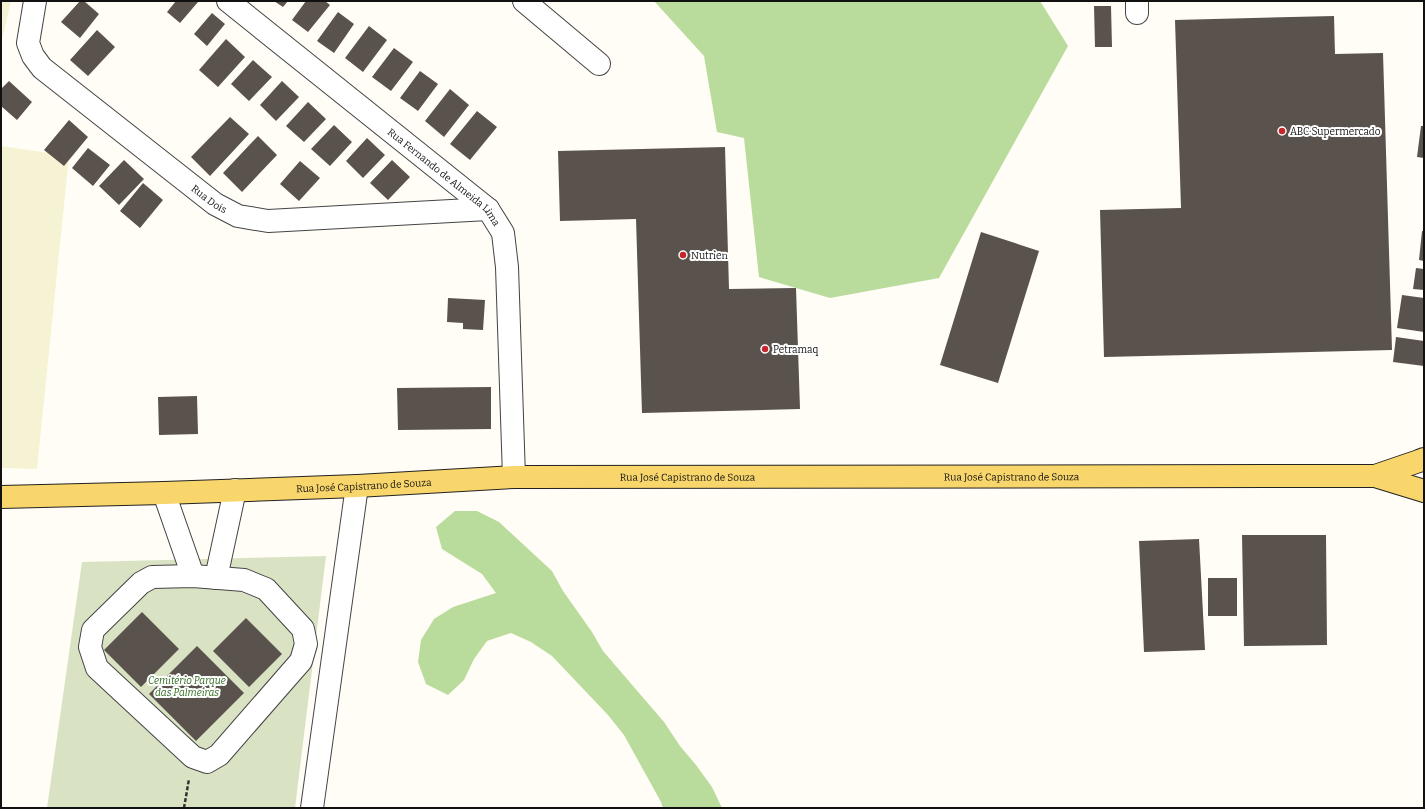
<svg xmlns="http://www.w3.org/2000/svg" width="1425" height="809" viewBox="0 0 1425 809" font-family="Bitter,serif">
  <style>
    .farmland { fill: #f6f3d4 }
    .forest { fill: #b9dc9c }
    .cemetery { fill: #d9e3c4 }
    .building { fill: #5a524d }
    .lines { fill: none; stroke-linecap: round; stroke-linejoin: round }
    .minor-casing { stroke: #444; stroke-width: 24 }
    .major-casing { stroke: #222; stroke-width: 24 }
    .path { stroke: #333; stroke-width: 2.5; stroke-dasharray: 4 2; stroke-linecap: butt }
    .minor { stroke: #fff; stroke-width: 22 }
    .major { stroke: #f9d66b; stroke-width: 22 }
    .poi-dot { fill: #c4262e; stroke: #fff; stroke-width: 1.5 }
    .labels { text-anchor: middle; stroke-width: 4; stroke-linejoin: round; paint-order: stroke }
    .poi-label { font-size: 10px; fill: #111; stroke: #fff; text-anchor: start }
    .street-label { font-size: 10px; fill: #111; stroke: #fff }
    .park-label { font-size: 10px; font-style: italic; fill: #2f6b1f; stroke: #fff }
  </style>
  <rect width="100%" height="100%" fill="#fffdf5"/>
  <path class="farmland" d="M1 1H11L1 44Z
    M1 146 69 156 37 469 1 468Z"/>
  <path class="forest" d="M654 1H1040L1068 46 939 278 830 298 759 277 744 138 717 132 704 56Z
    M455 511H477L499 522 552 571 563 591 592 632 603 651 664 722 680 746 696 765 712 787 722 808H663L661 802 624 735 608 715 552 656 531 642 511 633 487 641 474 659 464 680 448 695 426 684 418 662 421 640 434 619 453 607 496 593 482 574 442 549 436 527Z"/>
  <path class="cemetery" d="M326 556 295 808H47L82 562Z"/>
  <path class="building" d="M80 1H84L99 14 80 38 61 22Z
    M176 1 198 2 180 23 167 12Z
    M274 1H288L283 7Z
    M306 1H325L330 5 308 32 292 20Z
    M1094 6H1111L1112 47H1095Z
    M338 12 354 24 334 53 317 41Z
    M212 13 225 24 207 46 194 34Z
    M1334 16 1335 54 1383 53 1392 350 1104 357 1100 210 1181 208 1175 20Z
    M369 26 387 40 363 72 345 58Z
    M97 30 115 47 88 76 70 60Z
    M226 39 245 57 218 87 199 70Z
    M394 48 413 62 391 91 372 77Z
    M253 60 272 77 249 101 231 84Z
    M420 71 438 84 418 111 400 98Z
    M9 81 32 102 17 120 1 106V89Z
    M282 81 299 97 276 121 260 105Z
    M450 89 469 105 444 137 425 121Z
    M308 102 326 119 304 142 286 126Z
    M477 111 497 127 470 160 450 144Z
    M230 117 249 134 210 176 191 157Z
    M69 120 88 137 64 166 44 150Z
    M334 125 352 142 330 166 311 149Z
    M1421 126H1424V158L1417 157Z
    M258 136 277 155 242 192 223 173Z
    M367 138 385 155 363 178 346 161Z
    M725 147 729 289 796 288 800 409 642 413 636 219 560 221 558 151Z
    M88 148 110 165 93 186 72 168Z
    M124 160 144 179 119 205 99 186Z
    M392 160 410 177 388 200 370 183Z
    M300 161 320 178 299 201 280 184Z
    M143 183 163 200 140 228 120 211Z
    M1422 231H1424V261L1419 260Z
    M981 232 1039 251 998 383 940 365Z
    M1416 268 1424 269V290L1413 289Z
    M1402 295 1424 298V332L1397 328Z
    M448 298 485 300 483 330 463 329V323L447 322Z
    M1396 337 1424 341V366L1393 362Z
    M491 387V429L398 430 397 388Z
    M197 396 198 434 159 435 158 397Z
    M1242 535H1326L1327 645 1244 646Z
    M1199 539 1205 650 1144 652 1139 541Z
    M1208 578H1237V616H1208Z
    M142 612 179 649 141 687 104 650Z
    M246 618 282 654 249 687 213 651Z
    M197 646 244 693 196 741 149 694Z"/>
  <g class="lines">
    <defs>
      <g id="minor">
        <path id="s1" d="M35 1 28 43 33 56 42 68 215 204 238 216 268 221 488 209"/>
        <path id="s2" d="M228 1 488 209 503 233 507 267 514 477"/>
        <path d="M524 1 599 64"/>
        <path d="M1137 1V13"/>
        <path d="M164 493 193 576"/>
        <path d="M193 576 244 580 266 589 303 629 306 644 301 661 219 755 207 762 193 757 97 668 90 647 93 630 141 583 152 577Z"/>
        <path d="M216 578 235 490"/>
        <path d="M312 808 357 486"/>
      </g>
      <g id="major">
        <path d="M1375 476 1419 461 1424 459"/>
        <path id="s3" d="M1 497 164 493 357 486 514 477 1375 476 1424 491"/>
      </g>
    </defs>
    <use href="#minor" class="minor-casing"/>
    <use href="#major" class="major-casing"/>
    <path class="path" d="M184 808 189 779"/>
    <use href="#minor" class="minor"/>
    <use href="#major" class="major"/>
  </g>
  <g class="poi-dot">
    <circle cx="1282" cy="131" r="4"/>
    <circle cx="683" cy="255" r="4"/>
    <circle cx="765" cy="349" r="4"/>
  </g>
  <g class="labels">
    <g class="poi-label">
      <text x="1290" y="135">ABC Supermercado</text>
      <text x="691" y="259">Nutrien</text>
      <text x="773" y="353">Petramaq</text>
    </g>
    <g class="street-label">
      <text dy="4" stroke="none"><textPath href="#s2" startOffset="279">Rua Fernando de Almeida Lima</textPath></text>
      <text dy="4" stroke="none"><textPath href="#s1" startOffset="284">Rua Dois</textPath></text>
      <text dy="4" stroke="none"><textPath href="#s3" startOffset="1011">Rua José Capistrano de Souza</textPath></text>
      <text dy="4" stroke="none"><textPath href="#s3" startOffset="687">Rua José Capistrano de Souza</textPath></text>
      <text dy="4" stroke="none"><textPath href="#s3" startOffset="363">Rua José Capistrano de Souza</textPath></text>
    </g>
    <g class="park-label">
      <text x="187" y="684">Cemitério Parque<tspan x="187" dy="12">das Palmeiras</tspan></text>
    </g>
  </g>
  <rect width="1425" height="809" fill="none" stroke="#111111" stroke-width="4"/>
</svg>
